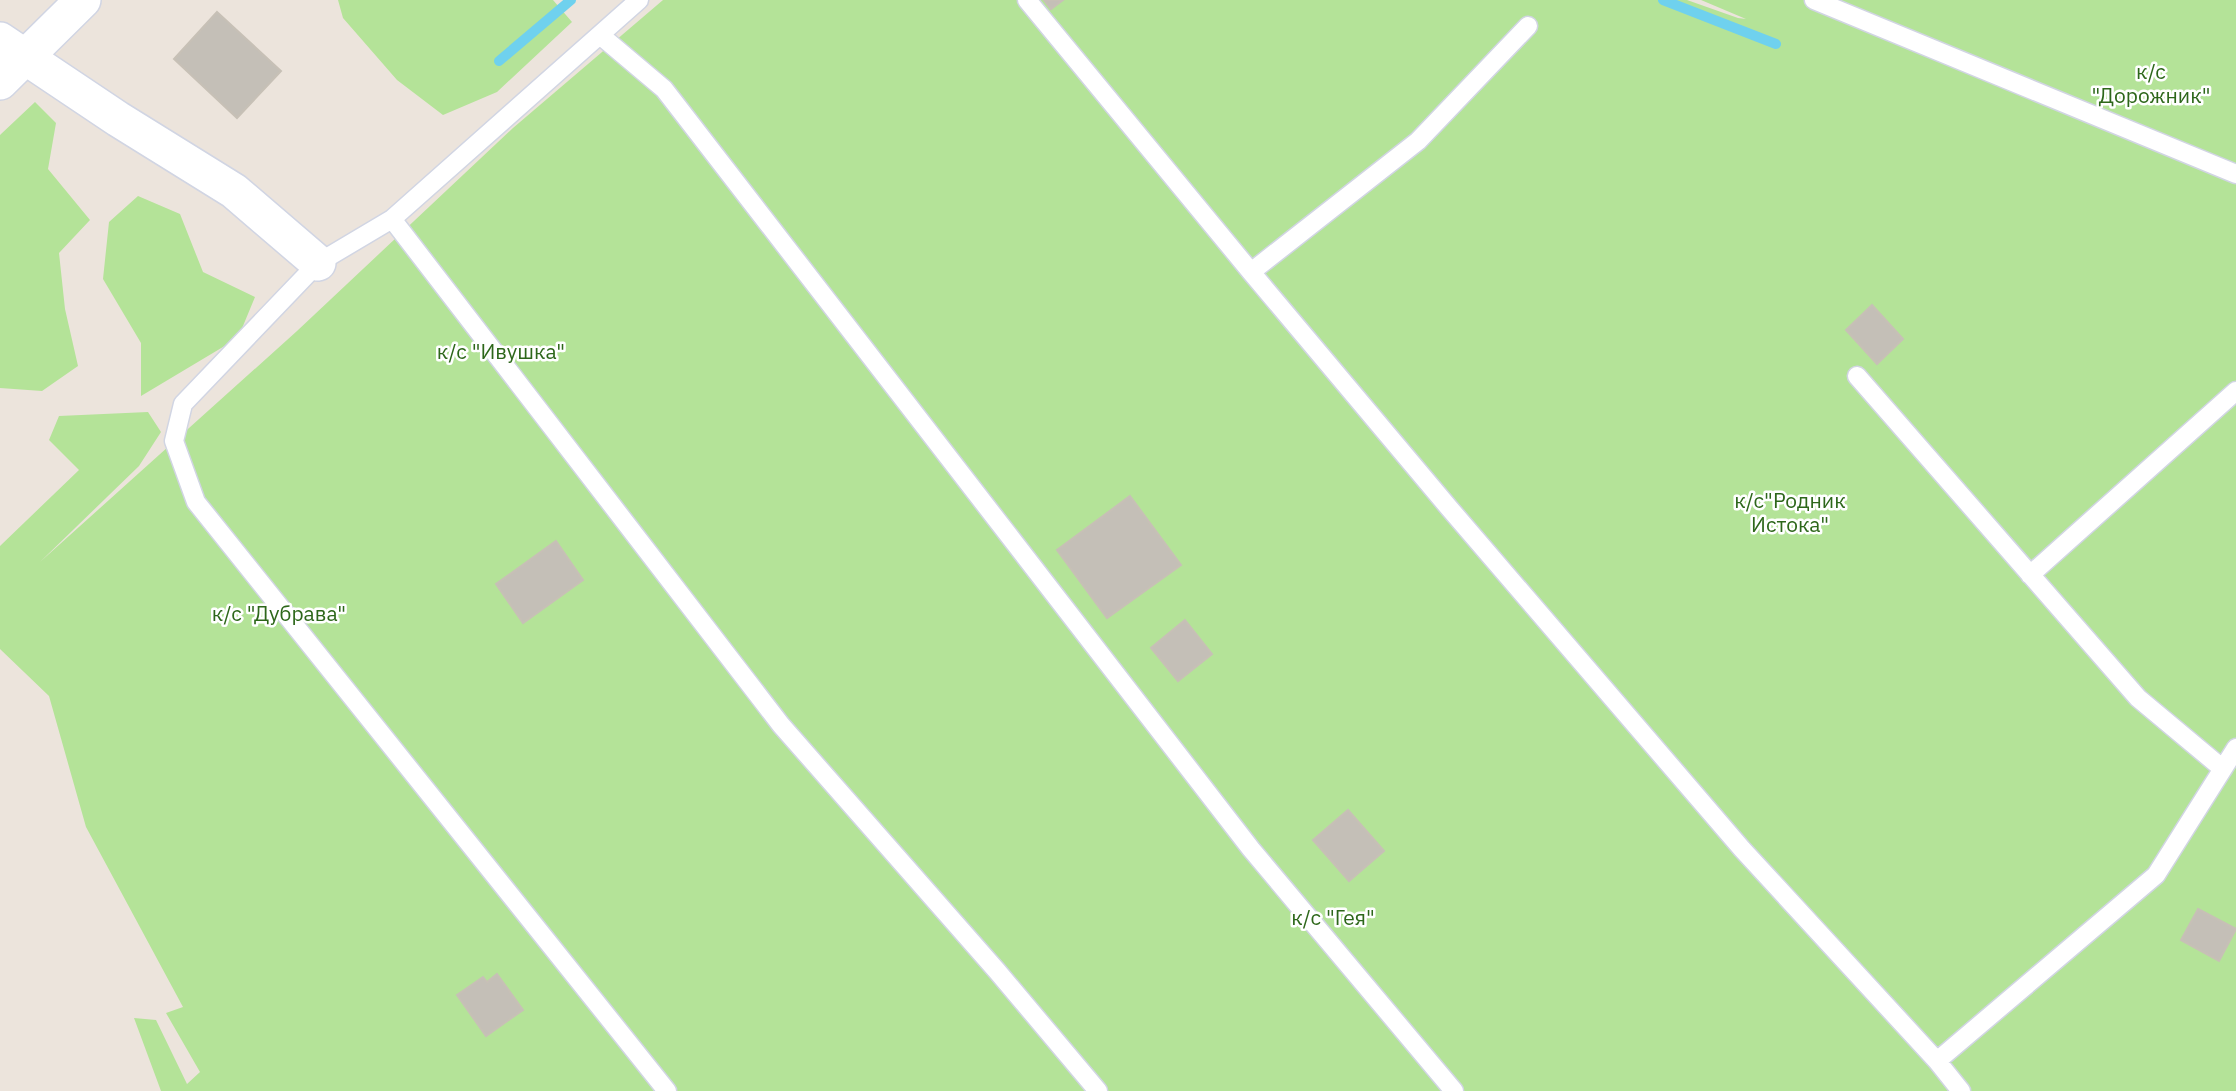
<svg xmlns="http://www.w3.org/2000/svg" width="2236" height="1091" viewBox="0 0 2236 1091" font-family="'IBM Plex Sans',sans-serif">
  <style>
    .green { fill: #b4e398 }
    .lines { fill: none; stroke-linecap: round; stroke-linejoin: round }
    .stream { stroke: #6fd1ee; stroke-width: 10 }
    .building { fill: #c4bfb7; stroke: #c7c0b6; stroke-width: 2 }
    .lane-casing { stroke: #d1d5e3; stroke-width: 21 }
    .street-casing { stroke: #d1d5e3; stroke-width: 38 }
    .lane { stroke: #fff; stroke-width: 18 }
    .street { stroke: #fff; stroke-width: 35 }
    .labels { text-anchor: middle; stroke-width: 5; stroke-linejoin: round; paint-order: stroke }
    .park-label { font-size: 21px; fill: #2d671a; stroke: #fff }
  </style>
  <rect width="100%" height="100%" fill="#ece4dc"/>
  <path class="green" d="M338 0H553L572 22 497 92 443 115 397 80 343 18Z
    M663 0H1687L1738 18 1746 19 1701 0H2236V1091H161L134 1018 156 1020 187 1084 200 1072 166 1013 183 1007 86 827 49 696 0 649V546L79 470 49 440 59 416 148 412 161 432 139 466 40 562 297 331 513 128Z
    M35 102 56 123 48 169 90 220 59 253 65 309 78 366 42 391 0 388V135Z
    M138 196 180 214 203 272 255 297 238 338 141 396V343L103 279 109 222Z"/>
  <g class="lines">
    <path class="stream" d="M1663 0 1776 44
      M499 61 571 0"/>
  </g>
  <path class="building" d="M1044 0H1063L1051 9Z
    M217 12 281 71 237 118 174 59Z
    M1872 305 1903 339 1877 364 1846 330Z
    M1130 496 1181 565 1107 618 1057 550Z
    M556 541 583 580 523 623 496 584Z
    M1185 620 1212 654 1178 681 1151 648Z
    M1348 810 1384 851 1349 881 1313 840Z
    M2198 909 2236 929 2219 961 2181 940Z
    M497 974 523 1010 486 1036 457 995 483 977 487 982Z"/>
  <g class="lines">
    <defs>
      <path id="lane" d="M639 0 392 219 318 263 183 404 174 441 196 502 667 1091
        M1027 0 1251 272 1450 509 1742 849 1937 1061 1961 1091
        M1814 0 2236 174
        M600 35 664 89 1251 849 1454 1091
        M392 219 781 725 997 971 1098 1091
        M1251 272 1418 141 1528 26
        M1857 376 2138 698 2223 769
        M2030 575 2236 391
        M1937 1061 2156 875 2236 748"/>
      <path id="street" d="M0 40 118 119 234 191 318 263
        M0 82 83 0"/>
    </defs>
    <use href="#lane" class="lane-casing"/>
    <use href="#street" class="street-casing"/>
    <use href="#lane" class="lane"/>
    <use href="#street" class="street"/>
  </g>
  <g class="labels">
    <g class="park-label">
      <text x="2151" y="79">к/с<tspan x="2151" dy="24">"Дорожник"</tspan></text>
      <text x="501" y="359">к/с "Ивушка"</text>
      <text x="1790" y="508">к/с"Родник<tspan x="1790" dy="24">Истока"</tspan></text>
      <text x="279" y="621">к/с "Дубрава"</text>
      <text x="1333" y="925">к/с "Гея"</text>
    </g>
  </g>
</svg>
